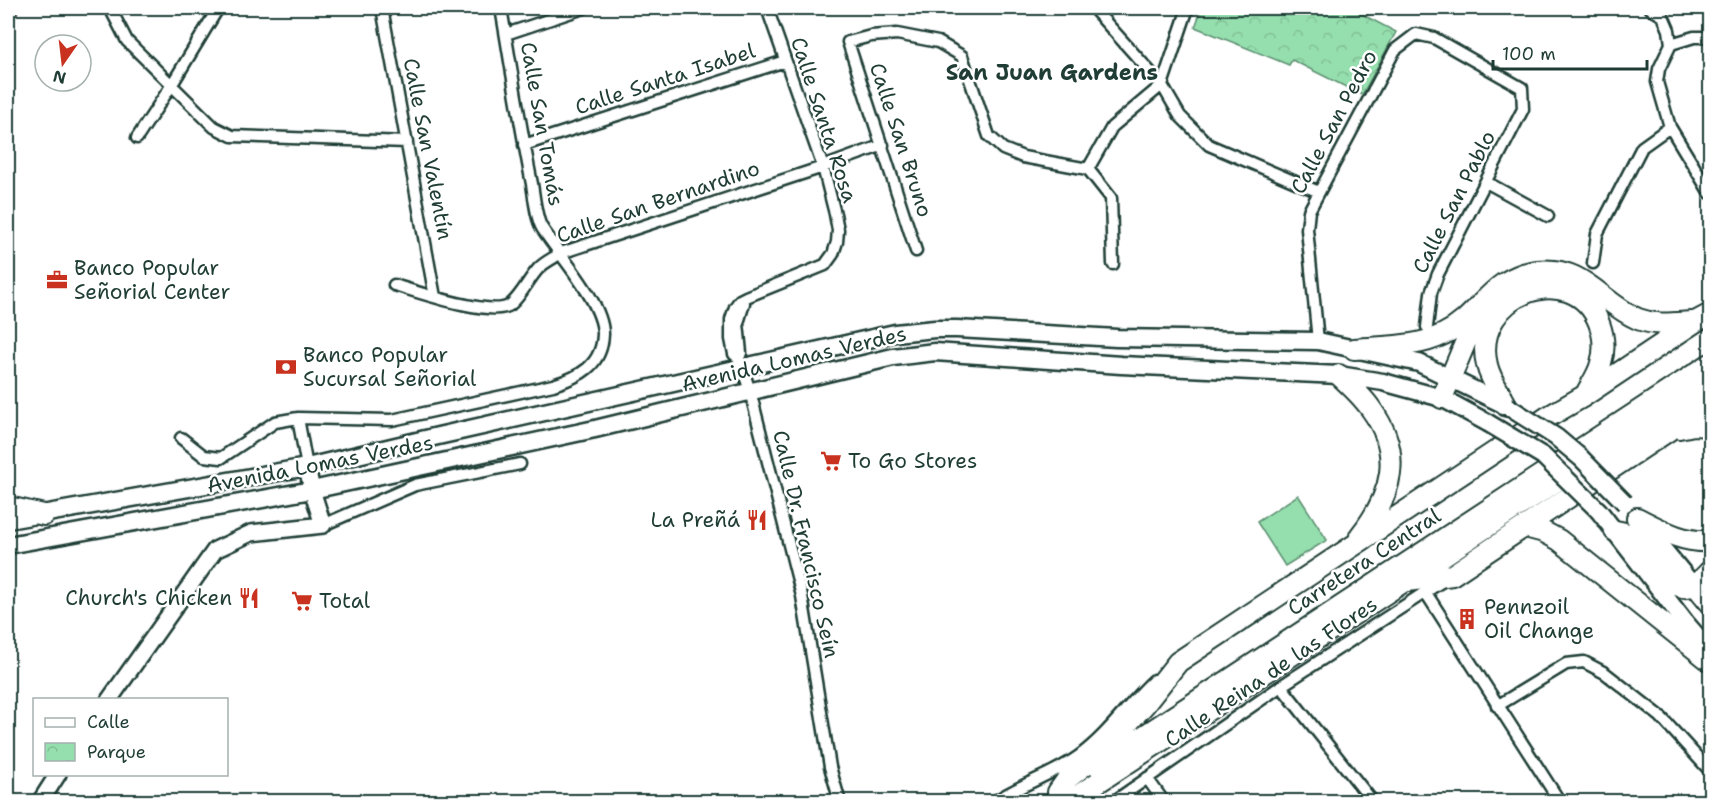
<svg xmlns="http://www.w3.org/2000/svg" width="1718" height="809" viewBox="0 0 1718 809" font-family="'Shantell Sans',sans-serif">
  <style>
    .grass { fill: #95dead; stroke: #5a8e70; stroke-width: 1.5 }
    .park { fill: url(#park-crowns); stroke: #5a8e70; stroke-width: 1.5 }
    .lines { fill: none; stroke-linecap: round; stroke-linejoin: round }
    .street-casing { stroke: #1f3d34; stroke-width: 15 }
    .secondary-casing { stroke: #1f3d34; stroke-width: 20 }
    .primary-casing { stroke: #1f3d34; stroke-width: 21 }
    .highway-casing { stroke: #1f3d34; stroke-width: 24 }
    .street { stroke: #fff; stroke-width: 10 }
    .secondary { stroke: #fff; stroke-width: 15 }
    .primary { stroke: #fff; stroke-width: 16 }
    .highway { stroke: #fff; stroke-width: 20 }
    .primary-bridge-casing { stroke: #1f3d34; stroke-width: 21; stroke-linecap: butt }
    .primary-bridge { stroke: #fff; stroke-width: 16 }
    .labels { text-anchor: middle; stroke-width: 5; stroke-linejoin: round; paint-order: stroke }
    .street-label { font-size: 21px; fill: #1f3d34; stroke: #fff }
    .poi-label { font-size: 21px; fill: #1f3d34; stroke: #fff; text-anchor: start }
    .neighbourhood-label { font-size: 22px; font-weight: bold; fill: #1f3d34; stroke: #fff }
  </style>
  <defs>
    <pattern id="park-crowns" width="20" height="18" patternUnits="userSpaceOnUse" patternTransform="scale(1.5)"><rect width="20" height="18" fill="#95dead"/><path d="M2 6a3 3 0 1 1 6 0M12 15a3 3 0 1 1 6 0" fill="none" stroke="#80bf95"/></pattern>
  </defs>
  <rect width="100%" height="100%" fill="#fff"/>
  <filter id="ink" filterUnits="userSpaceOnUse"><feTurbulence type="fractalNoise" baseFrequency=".0167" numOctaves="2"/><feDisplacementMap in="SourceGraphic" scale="12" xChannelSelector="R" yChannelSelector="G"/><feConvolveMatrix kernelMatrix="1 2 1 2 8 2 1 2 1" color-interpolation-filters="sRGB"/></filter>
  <g filter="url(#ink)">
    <path class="grass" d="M1298 495 1327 540 1285 566 1257 522Z"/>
    <path class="park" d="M1202 8H1350L1396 32 1362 95 1292 60 1289 65 1195 27Z"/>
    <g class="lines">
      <defs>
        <path id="street" d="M110 8 127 41 214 127 232 136 407 142
          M382 8 435 297
          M767 8 823 167 835 214 838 230 837 242 833 254 825 265 746 297 740 300 735 307 731 319V339L734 354 739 358 750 391 802 596 830 767 840 802
          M1093 8 1162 85 1180 116 1209 145 1319 192
          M1650 8 1663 16 1669 30 1671 44
          M8 10 12 8
          M506 34 584 8
          M1710 37H1694L1671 44 1659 69 1657 82 1670 127 1710 193
          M137 138 171 86 217 10 221 8
          M524 145 785 61
          M1088 169 1112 127 1162 85 1188 8
          M1486 182 1548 216
          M916 251 848 42 871 36 897 34 938 42 962 56 989 136 1003 149 1023 157 1088 169 1111 198 1113 264
          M1593 263 1597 234 1642 147 1670 127
          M394 285C415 291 492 318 510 305 522 295 528 280 538 269 544 262 554 258 561 253L823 167 883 145
          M1318 341 1307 229 1309 211 1395 50 1416 34 1434 38 1522 88 1523 109 1438 274 1431 293 1427 327
          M739 358 741 353 738 323 744 303
          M298 418 307 467
          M181 438 204 456 221 458 275 422 298 418 392 420 553 385C579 377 602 366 603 334 603 302 559 255 542 228 536 219 534 196 532 184 520 125 511 66 501 8
          M323 525 415 485 520 464
          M1426 593 1560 802
          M1281 686 1373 802
          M1497 706 1566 664 1584 662 1605 673 1660 716 1710 771
          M1147 778 1164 802
          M994 802C1021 784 1053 775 1079 756 1108 735 1128 704 1154 680
          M1113 802 1281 686 1444 580"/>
        <path id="secondary" d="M109 700 215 550 251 533 323 525 312 490 307 467
          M40 802 58 774"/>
        <path id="primary" d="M1599 511 1685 622 1710 651
          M8 520 307 467 438 436 895 333 935 329H957L1117 338 1318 341 1419 363 1507 406
          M1640 521 1710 606
          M8 545 312 490 595 429 893 357 935 352 1121 365 1339 375 1383 382 1442 398 1488 423"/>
        <path id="highway" d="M1354 349C1384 346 1416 348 1444 334 1481 316 1490 277 1537 271 1583 265 1601 303 1638 319 1657 326 1673 323 1692 322
          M1339 375C1350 385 1362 396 1371 409 1404 454 1392 495 1360 536
          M1442 398 1479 310
          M1507 406C1500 393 1490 379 1487 365 1470 295 1573 256 1599 323 1604 336 1605 350 1601 363 1599 373 1592 383 1587 392
          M1679 428 1694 425 1710 426
          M8 507 44 515
          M1637 518C1661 530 1683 543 1710 541
          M1525 527 1544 532 1559 540 1710 661
          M1615 531C1620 532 1625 532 1629 535 1645 548 1668 595 1692 586 1699 583 1705 576 1710 571
          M1408 581 1452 575 1710 403
          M1098 766 1710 364
          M1058 792 1068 778 1090 761 1108 745 1145 704 1178 662 1546 418 1584 396 1695 322 1710 314
          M1068 802 1703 385"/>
      </defs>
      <use href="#street" class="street-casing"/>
      <use href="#secondary" class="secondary-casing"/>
      <use href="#primary" class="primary-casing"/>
      <use href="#highway" class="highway-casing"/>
      <use href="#street" class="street"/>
      <use href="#secondary" class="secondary"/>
      <use href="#primary" class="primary"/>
      <use href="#highway" class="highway"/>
      <defs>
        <path id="primary-bridge" d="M1507 406 1556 437 1581 458 1625 503
          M1488 423 1543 456 1599 511"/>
      </defs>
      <use href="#primary-bridge" class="primary-bridge-casing"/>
      <use href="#primary-bridge" class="primary-bridge"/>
    </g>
  </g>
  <defs>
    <symbol id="office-bare" viewBox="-9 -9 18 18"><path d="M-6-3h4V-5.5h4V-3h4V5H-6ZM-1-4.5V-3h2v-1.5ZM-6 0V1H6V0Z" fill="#c8321e" stroke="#fff" stroke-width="2.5" paint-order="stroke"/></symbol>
    <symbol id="bank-bare" viewBox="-9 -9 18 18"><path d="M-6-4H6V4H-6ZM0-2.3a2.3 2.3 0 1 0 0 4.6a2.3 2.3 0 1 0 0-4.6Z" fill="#c8321e" stroke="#fff" stroke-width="2.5" paint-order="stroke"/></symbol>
    <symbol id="supermarket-bare" viewBox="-9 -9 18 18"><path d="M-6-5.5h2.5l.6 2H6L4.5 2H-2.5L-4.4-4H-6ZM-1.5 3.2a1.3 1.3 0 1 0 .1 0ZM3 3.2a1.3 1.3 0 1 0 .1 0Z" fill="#c8321e" stroke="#fff" stroke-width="2.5" paint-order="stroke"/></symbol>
    <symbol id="restaurant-bare" viewBox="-9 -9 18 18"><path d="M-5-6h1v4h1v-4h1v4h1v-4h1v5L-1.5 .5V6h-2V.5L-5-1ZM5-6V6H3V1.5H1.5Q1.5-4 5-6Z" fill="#c8321e" stroke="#fff" stroke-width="2.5" paint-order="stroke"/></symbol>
    <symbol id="building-bare" viewBox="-9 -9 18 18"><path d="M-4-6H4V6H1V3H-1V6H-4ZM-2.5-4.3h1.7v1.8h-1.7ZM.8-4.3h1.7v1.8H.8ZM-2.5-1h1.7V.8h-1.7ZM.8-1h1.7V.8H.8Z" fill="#c8321e" stroke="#fff" stroke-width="2.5" paint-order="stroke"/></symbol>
  </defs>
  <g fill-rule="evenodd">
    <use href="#office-bare" x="42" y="265" width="30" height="30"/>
    <use href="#bank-bare" x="271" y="352" width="30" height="30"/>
    <use href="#supermarket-bare" x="816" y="446" width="30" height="30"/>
    <use href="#restaurant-bare" x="742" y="505" width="30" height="30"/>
    <use href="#restaurant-bare" x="234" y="583" width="30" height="30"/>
    <use href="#supermarket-bare" x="287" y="586" width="30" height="30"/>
    <use href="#building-bare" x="1452" y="604" width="30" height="30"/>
  </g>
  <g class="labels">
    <g class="street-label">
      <text transform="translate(665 79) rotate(-18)" y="7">Calle Santa Isabel</text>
      <text transform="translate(824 120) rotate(72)" y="7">Calle Santa Rosa</text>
      <text transform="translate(1334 122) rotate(-62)" y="7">Calle San Pedro</text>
      <text transform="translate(542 124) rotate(80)" y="7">Calle San Tomás</text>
      <text transform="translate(901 140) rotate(72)" y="7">Calle San Bruno</text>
      <text transform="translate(428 149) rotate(79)" y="7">Calle San Valentín</text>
      <text transform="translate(658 202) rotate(-19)" y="7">Calle San Bernardino</text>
      <text transform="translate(1454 202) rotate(-63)" y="7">Calle San Pablo</text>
      <text transform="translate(794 359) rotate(-13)" y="7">Avenida Lomas Verdes</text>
      <text transform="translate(320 464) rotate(-11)" y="7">Avenida Lomas Verdes</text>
      <text transform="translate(806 544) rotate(77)" y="7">Calle Dr. Francisco Seín</text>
      <text transform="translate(1364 562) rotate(-33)" y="7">Carretera Central</text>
      <text transform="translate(1271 672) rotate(-34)" y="7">Calle Reina de las Flores</text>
    </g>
    <g class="poi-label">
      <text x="74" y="275">Banco Popular<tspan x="74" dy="24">Señorial Center</tspan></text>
      <text x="303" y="362">Banco Popular<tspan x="303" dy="24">Sucursal Señorial</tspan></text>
      <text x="848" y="468">To Go Stores</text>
      <text x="740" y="527" text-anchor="end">La Preñá</text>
      <text x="232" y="605" text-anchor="end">Church's Chicken</text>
      <text x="319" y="608">Total</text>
      <text x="1484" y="614">Pennzoil<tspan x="1484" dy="24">Oil Change</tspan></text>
    </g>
    <g class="neighbourhood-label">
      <text x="1052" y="80">San Juan Gardens</text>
    </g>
  </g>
  <rect width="1718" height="809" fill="none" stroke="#fff" stroke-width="30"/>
  <rect x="15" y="15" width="1688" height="779" fill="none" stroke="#1f3d34" stroke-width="2" filter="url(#ink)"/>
  <rect x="33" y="698" width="195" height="78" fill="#ffffff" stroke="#a5b1ae" stroke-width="1.5"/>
  <rect x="45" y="718" width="30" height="9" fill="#ffffff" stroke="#a5b1ae" stroke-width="1.5"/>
  <text x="87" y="728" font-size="18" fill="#1f3d34">Calle</text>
  <rect x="45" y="743" width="30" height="18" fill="url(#park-crowns)" stroke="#a5b1ae" stroke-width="1.5"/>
  <text x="87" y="758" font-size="18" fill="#1f3d34">Parque</text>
  <g transform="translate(63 63) rotate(194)"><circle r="28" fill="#ffffff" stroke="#a5b1ae" stroke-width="1.5"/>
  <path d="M0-4.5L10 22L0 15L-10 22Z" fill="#c8321e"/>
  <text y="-9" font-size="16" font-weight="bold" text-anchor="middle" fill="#1f3d34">N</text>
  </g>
  <path d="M1493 60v9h154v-9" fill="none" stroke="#1f3d34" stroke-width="3"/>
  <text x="1502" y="60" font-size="18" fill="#1f3d34" stroke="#ffffff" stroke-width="4.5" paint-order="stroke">100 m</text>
</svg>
